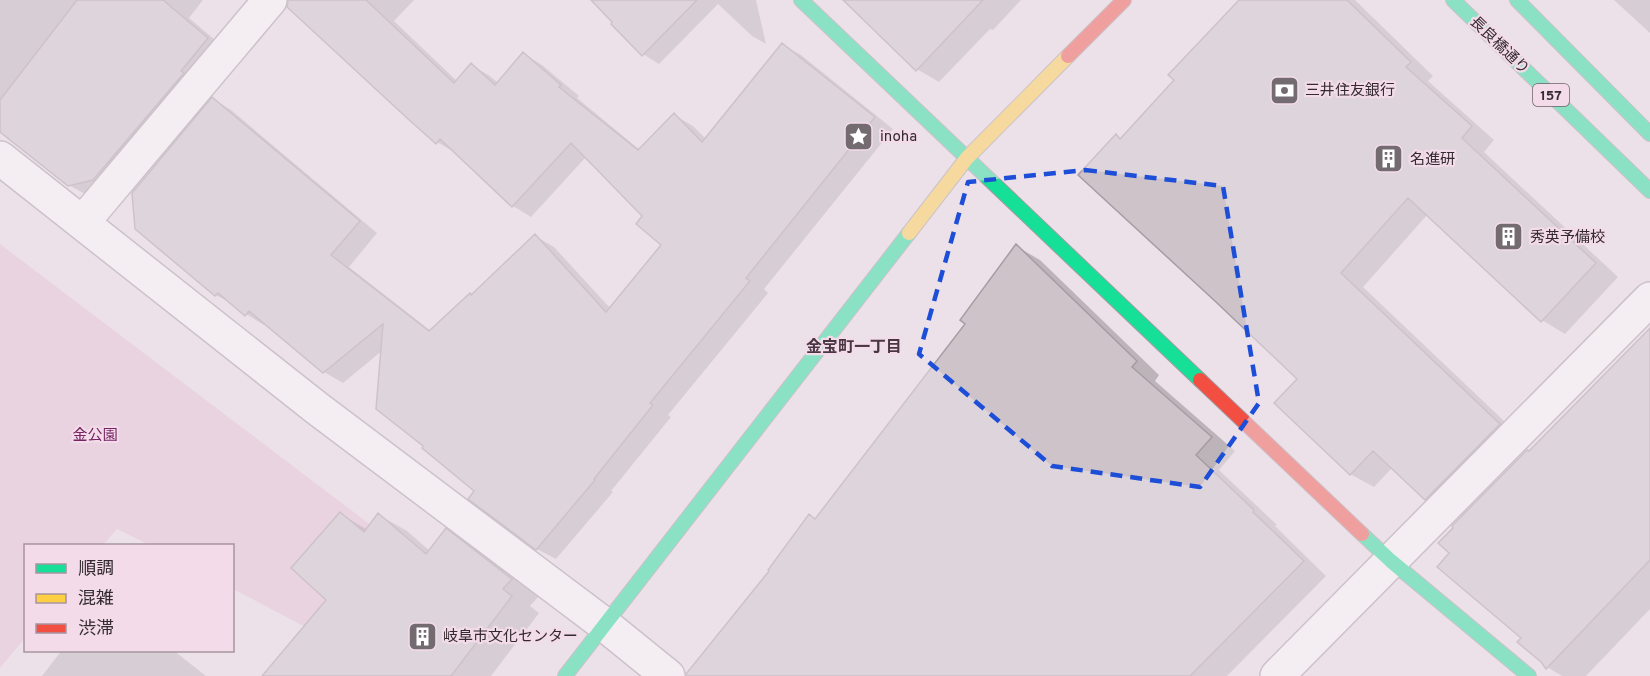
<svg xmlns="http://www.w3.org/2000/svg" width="1650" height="676" viewBox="0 0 1650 676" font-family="Overpass,'Noto Sans JP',sans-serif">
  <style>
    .green { fill: #e4c2d8 }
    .shadow { fill: #0003 }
    .building { fill: #cdc3c9; stroke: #a69ca3; stroke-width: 1.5 }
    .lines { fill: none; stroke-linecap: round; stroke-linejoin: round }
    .street-casing { stroke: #a49ba2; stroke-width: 36 }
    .fast-casing { stroke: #a49ba2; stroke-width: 16 }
    .slow-casing { stroke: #a49ba2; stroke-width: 16 }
    .jam-casing { stroke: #a49ba2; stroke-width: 16 }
    .street { stroke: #fcfafc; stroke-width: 33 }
    .fast { stroke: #16e098; stroke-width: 14 }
    .slow { stroke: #ffcf43; stroke-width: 14 }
    .jam { stroke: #f24e42; stroke-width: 14 }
    .marked { fill: none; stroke: #1d4ed8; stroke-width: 4.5; stroke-dasharray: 12 8; stroke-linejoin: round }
    .labels { text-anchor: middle; stroke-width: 4.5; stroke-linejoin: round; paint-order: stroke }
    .shield { fill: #f3dbea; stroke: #6d6068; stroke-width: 1.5 }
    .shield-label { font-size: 14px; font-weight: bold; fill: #332b30 }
    .street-label { font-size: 15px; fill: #332b30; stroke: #f3dbea }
    .poi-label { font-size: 15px; fill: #332b30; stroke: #f3dbea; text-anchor: start }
    .park-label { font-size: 15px; fill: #752561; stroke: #f3dbea }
    .neighbourhood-label { font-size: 16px; font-weight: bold; fill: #493643; stroke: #f3dbea }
  </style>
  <rect width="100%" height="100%" fill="#ede1e9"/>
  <path class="green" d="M0 244 388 538 307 628 233 589 232 546 149 545 117 529 103 545 26 546 25 638 0 668Z"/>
  <path class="shadow" d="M0 0H203L189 18 228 51 90 197 69 185 0 131Z
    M307 0H414L394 21 457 81 471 65 490 76 498 83 524 54 542 65 579 96 577 98 640 150 674 115 693 126 706 139 782 45 801 55 893 129 764 289 768 293 668 415 671 417 611 491 613 492 556 559 537 549 476 491 383 350 343 383 324 372 266 323 264 325 246 314 236 306 216 295 213 99 231 110 377 233 349 267 431 331 471 296 535 236 554 247 611 309 664 245 644 216 586 157 531 217 513 206 456 153 437 142Z
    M593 0H756L766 44 752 36 718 4 659 64 643 54Z
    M876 0H1021L993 30 990 29 939 82 917 69Z
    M1241 0H1355L1433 76 1428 81 1494 140 1484 152 1618 277 1565 334 1542 320 1428 214 1363 287 1522 438 1449 512 1425 499 1392 468 1374 487 1350 474 1299 379 1116 136 1122 139 1176 80Z
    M1614 0H1650V33Z
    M1016 246 1040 260 1159 375 1155 381 1235 451 1219 470 1277 525 1275 526 1326 576 1227 676H703L816 520 967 324Z
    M1650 330V609L1586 676H1562L1547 667 1523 637 1529 453Z
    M340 514 368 530 379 515 407 531 430 551 446 530 474 547 539 596 530 606 539 613 491 676H264L328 599Z
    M62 650H173L206 676H42Z"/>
  <path class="building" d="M77 0H163L208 38 181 71 184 73 93 180 68 186 0 132V100Z
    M288 0H366L454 83 471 63 495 85 523 52 561 85 559 87 638 150 674 113 702 142 782 43 875 117 746 278 750 281 650 403 653 405 594 479 595 480 536 550 468 499 474 491 422 448 423 446 376 409 383 324 323 373 249 311 245 316 218 293 215 296 135 229 132 193 212 97 360 221 331 255 429 331 470 293 471 295 535 234 606 312 661 245 636 224 642 216 571 143 512 207 440 139 436 144 407 118 287 7Z
    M591 0H697L642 56 611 24 612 22Z
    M843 0H983L916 71Z
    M1239 0H1347L1411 62 1406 67 1472 126 1462 138 1596 263 1541 322 1408 198 1341 273 1500 424 1425 500 1373 451 1350 475 1274 403 1297 379 1216 302 1078 175 1116 134 1120 139 1174 80 1168 75Z
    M1016 244 1137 361 1132 367 1212 437 1196 455 1254 510 1253 512 1304 561 1190 676H686V674L769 571 768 570 809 514 815 519 965 324 960 320Z
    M1650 328V560L1546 669 1541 662 1517 642 1521 638 1437 567 1449 553 1438 543 1453 528 1452 526 1527 450 1529 451Z
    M340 512 364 532 378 513 426 554 446 528 512 579 503 589 512 596 451 676H262L326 600 291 568Z"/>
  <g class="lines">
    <defs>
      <path id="street" d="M0 158 318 409 605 625 668 676
        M82 223 270 0
        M1277 676 1650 299"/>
      <path id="fast" d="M801 0 1200 380
        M1453 0 1650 191
        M1517 0 1650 134
        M1362 534 1391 561 1529 676
        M565 676 909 233"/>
      <path id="slow" d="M909 233 967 158 1068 56"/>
      <path id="jam" d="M1068 56 1124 0
        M1200 380 1362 534"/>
    </defs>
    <use href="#street" class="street-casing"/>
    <use href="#fast" class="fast-casing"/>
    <use href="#slow" class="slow-casing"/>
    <use href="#jam" class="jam-casing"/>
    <use href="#street" class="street"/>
    <use href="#fast" class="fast"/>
    <use href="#slow" class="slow"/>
    <use href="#jam" class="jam"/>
  </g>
  <path d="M0 0H1650V676H0ZM1085 170 1223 186 1259 403 1200 487 1052 466 919 354 968 182Z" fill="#ede1e9" fill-opacity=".55" fill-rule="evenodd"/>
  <path class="marked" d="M1085 170 1223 186 1259 403 1200 487 1052 466 919 354 968 182Z"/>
  <defs>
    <symbol id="bank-square" viewBox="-11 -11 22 22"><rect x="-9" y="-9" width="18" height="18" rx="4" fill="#746b71" stroke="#f3dbea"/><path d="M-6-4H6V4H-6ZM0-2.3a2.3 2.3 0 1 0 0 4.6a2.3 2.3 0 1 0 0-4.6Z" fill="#fff"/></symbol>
    <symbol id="sight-square" viewBox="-11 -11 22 22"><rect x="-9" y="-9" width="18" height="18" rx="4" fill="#746b71" stroke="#f3dbea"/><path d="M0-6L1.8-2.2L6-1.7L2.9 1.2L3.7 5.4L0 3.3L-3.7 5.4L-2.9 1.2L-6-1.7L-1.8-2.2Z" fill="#fff"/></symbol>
    <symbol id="building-square" viewBox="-11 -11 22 22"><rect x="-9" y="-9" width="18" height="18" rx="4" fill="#746b71" stroke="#f3dbea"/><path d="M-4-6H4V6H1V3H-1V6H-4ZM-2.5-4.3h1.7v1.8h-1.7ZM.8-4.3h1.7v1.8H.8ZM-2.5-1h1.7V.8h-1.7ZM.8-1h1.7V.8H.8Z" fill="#fff"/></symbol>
  </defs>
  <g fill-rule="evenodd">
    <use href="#bank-square" x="1268" y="74" width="33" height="33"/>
    <use href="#sight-square" x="842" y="120" width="33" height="33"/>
    <use href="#building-square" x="1372" y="142" width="33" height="33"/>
    <use href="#building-square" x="1492" y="220" width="33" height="33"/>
    <use href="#building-square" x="406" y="620" width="33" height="33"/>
  </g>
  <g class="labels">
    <rect class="shield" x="1533" y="84" width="36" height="22" rx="4.5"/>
    <g class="shield-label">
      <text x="1551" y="100">157</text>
    </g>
    <g class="street-label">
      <text transform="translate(1500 45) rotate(44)" y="5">長良橋通り</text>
    </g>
    <g class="poi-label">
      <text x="1305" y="95">三井住友銀行</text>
      <text x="880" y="141">inoha</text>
      <text x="1410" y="164">名進研</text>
      <text x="1530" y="242">秀英予備校</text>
      <text x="443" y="641">岐阜市文化センター</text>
    </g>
    <g class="park-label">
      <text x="95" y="440">金公園</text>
    </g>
    <g class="neighbourhood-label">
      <text x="854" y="352">金宝町一丁目</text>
    </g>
  </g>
  <rect x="24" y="544" width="210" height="108" fill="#f3dbea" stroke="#a695a0" stroke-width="1.5"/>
  <rect x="36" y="564" width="30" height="9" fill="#16e098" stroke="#a695a0" stroke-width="1.5"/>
  <text x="78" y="574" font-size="18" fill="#332b30">順調</text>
  <rect x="36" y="594" width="30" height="9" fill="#ffcf43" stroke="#a695a0" stroke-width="1.5"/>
  <text x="78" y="604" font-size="18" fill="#332b30">混雑</text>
  <rect x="36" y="624" width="30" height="9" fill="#f24e42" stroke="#a695a0" stroke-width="1.5"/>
  <text x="78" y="634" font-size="18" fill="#332b30">渋滞</text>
</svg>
